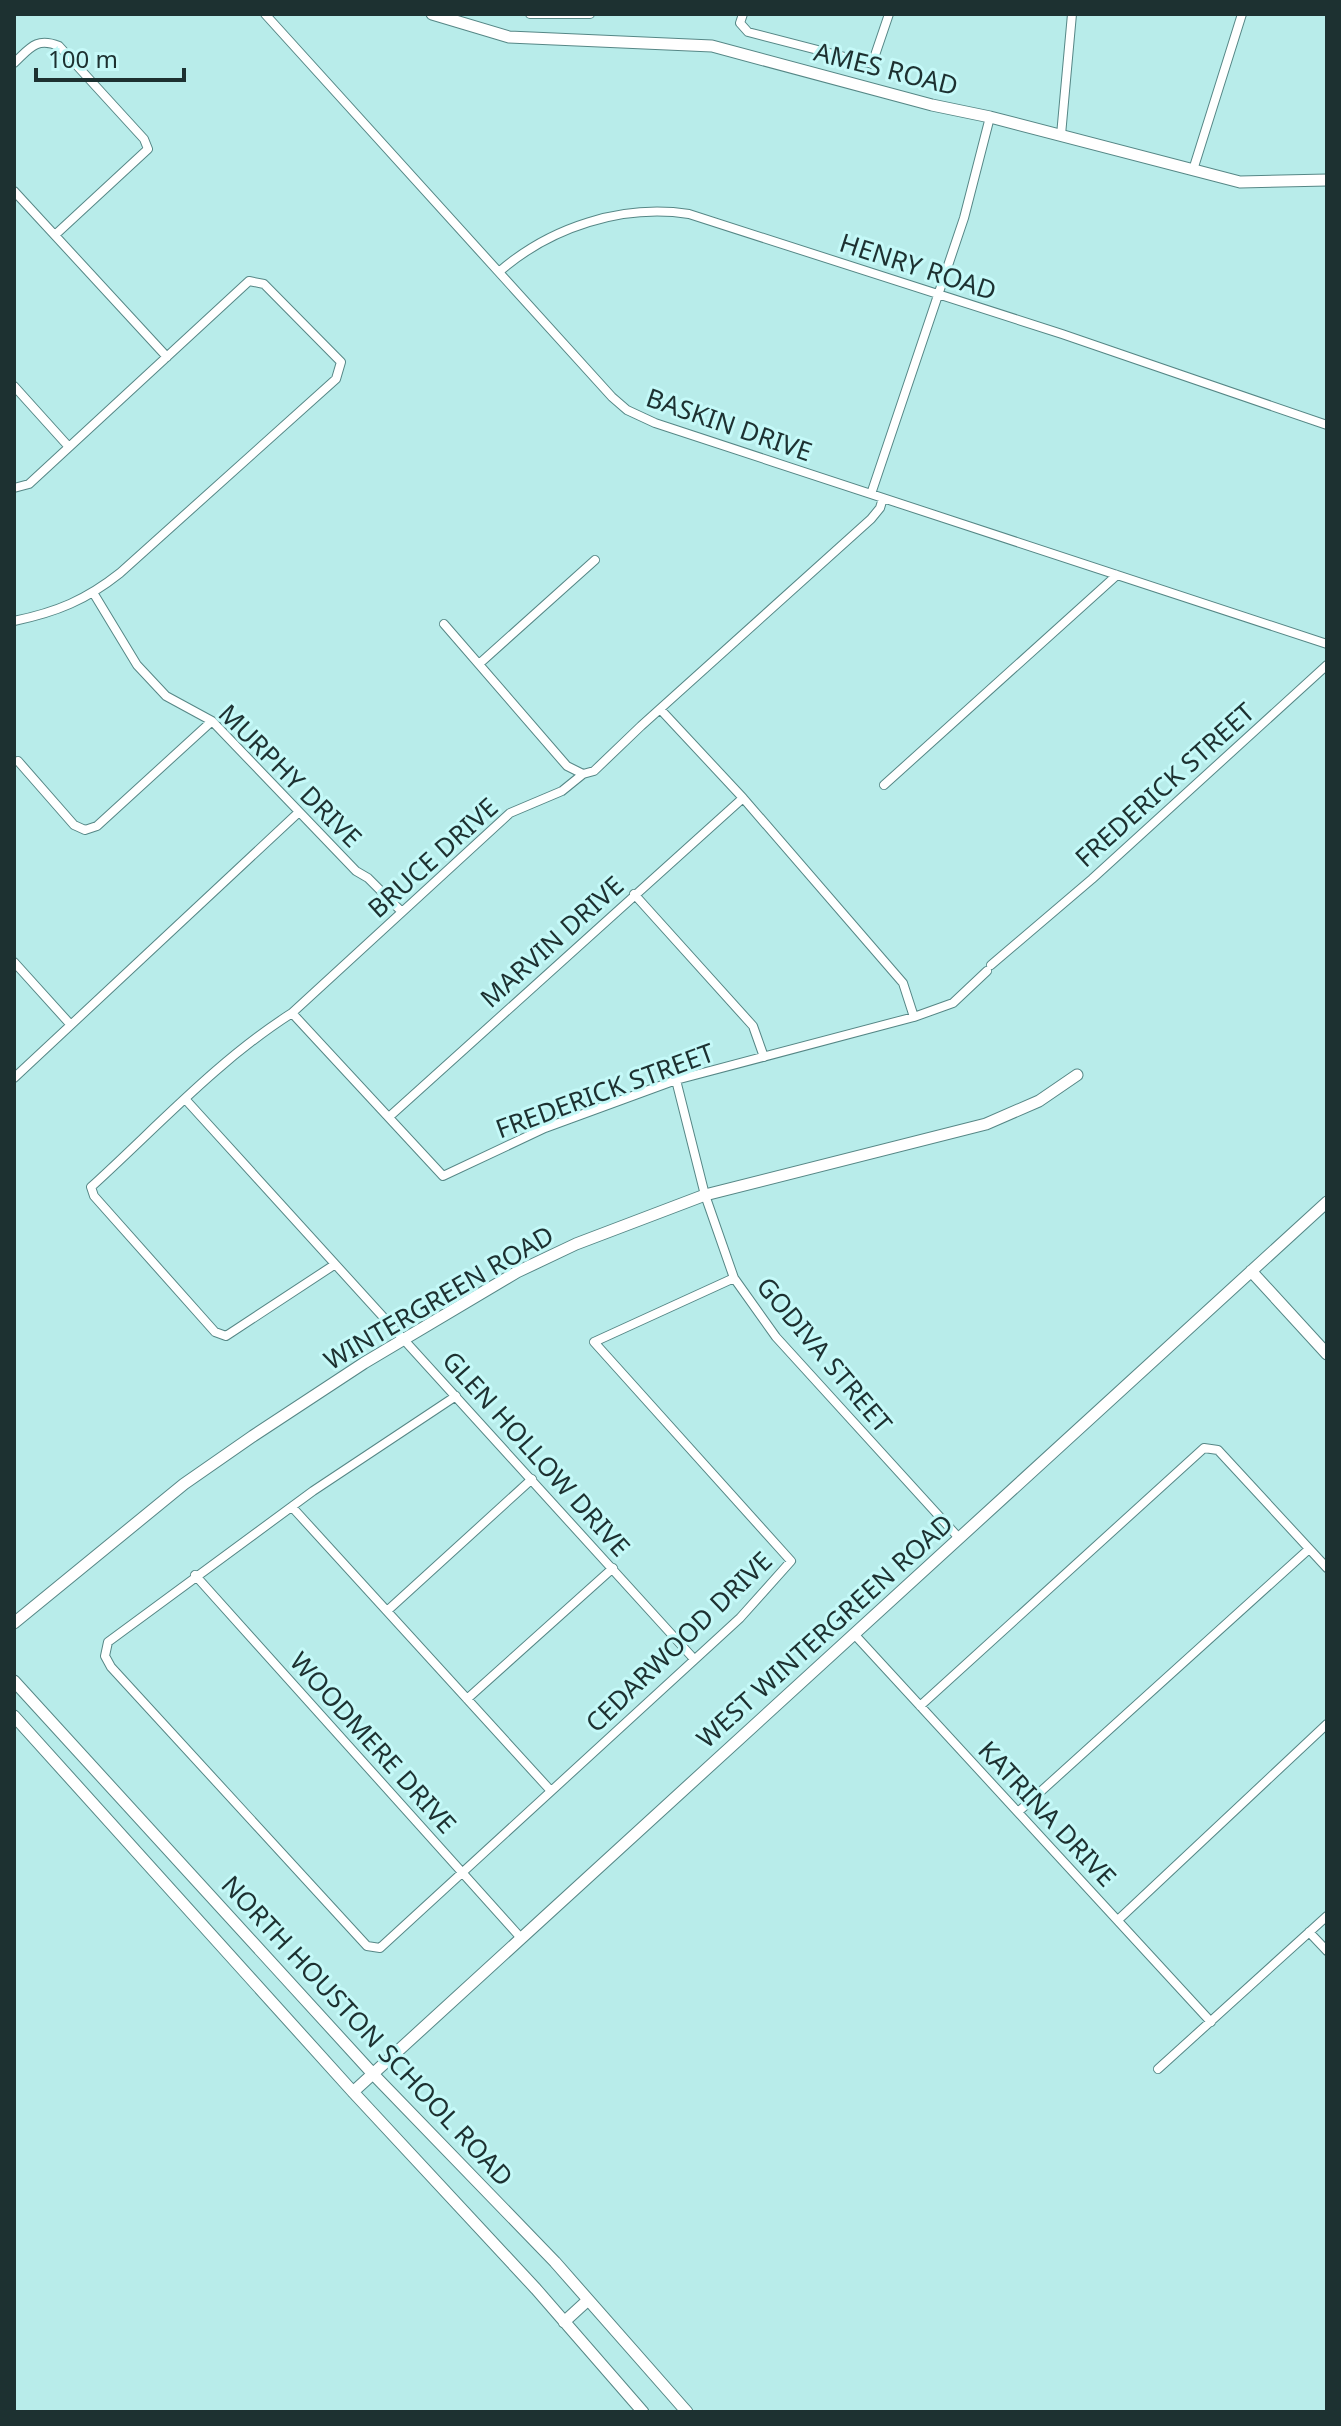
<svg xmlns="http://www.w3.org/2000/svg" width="1341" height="2426" viewBox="0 0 1341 2426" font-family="'Noto Sans',sans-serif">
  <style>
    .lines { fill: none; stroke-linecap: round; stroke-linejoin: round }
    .street-casing { stroke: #568786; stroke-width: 10 }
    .secondary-casing { stroke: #568786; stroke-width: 13 }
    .street { stroke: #fff; stroke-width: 8 }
    .secondary { stroke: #fff; stroke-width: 11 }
    .labels { text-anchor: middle; stroke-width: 6; stroke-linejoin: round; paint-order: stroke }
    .street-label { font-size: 26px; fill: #1d3131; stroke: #c5f9f8 }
  </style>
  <rect width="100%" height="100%" fill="#b8ecea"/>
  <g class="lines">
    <defs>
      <path id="street" d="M265 14 612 397 627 410 655 423 1327 644
        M530 14H590
        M743 14 740 23 748 32 872 64 889 14
        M14 63C30 48 36 37 59 46L144 139 148 149 55 235
        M1061 135 1072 14
        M1193 170 1242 14
        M14 191 167 357
        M500 271C551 227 622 204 689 214L1062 334 1327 425
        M14 386 69 447
        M14 488 29 484 249 281 264 284 341 362 336 379 120 573C86 600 57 612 14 621
        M871 494 964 218 990 117
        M94 594 137 665 166 696 212 721 356 871 368 878 402 912
        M444 624 567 766 583 774
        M479 664 595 560
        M660 709 743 798 903 983 914 1017
        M18 761 74 825 85 830 97 826 212 721
        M884 785 1117 575
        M634 894 753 1026 764 1057
        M14 962 70 1024
        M991 965 1092 879 1327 665
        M292 1013 443 1176 545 1128 676 1080 914 1017 953 1003 987 971
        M14 1078 299 812
        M676 1080 705 1195 734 1278 776 1337 959 1538
        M186 1100 694 1659
        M389 1117 743 798
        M334 1265 226 1336 215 1332 94 1196 91 1187C156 1128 218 1060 292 1013L510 813 562 791 583 774 594 771 641 726 871 519 880 508 883 498
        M456 1396 313 1491 108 1642 105 1656 111 1667 367 1946 380 1948 740 1618 791 1561 594 1342 734 1278
        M292 1507 551 1791
        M195 1575 521 1938
        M387 1611 532 1479
        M854 1634 1211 2022
        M467 1699 613 1568
        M920 1706 1204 1448 1218 1450 1327 1568
        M1018 1812 1309 1549
        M1118 1920 1327 1724
        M1309 1932 1327 1951
        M1158 2069 1327 1916"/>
      <path id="secondary" d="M432 14 509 37 712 46 932 105 990 117 1240 182 1327 180
        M1251 1271 1327 1354
        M14 1623 184 1484 253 1436 364 1363 517 1272 576 1244 705 1195 986 1124 1039 1101 1077 1075
        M14 1681 373 2074 555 2262 687 2412
        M14 1716 353 2092 536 2289 643 2412
        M353 2092 1327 1202
        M564 2322 588 2300"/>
    </defs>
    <use href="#street" class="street-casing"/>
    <use href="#secondary" class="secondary-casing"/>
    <use href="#street" class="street"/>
    <use href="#secondary" class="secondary"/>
  </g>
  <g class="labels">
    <g class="street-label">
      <text transform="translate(886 69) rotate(14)" y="9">AMES ROAD</text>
      <text transform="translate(918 267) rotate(18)" y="9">HENRY ROAD</text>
      <text transform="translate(729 425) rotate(19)" y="9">BASKIN DRIVE</text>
      <text transform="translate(290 776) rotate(45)" y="9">MURPHY DRIVE</text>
      <text transform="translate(1165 785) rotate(-42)" y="9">FREDERICK STREET</text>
      <text transform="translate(433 858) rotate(-42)" y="9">BRUCE DRIVE</text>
      <text transform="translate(552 942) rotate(-42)" y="9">MARVIN DRIVE</text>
      <text transform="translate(605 1091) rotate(-20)" y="9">FREDERICK STREET</text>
      <text transform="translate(439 1298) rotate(-30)" y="9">WINTERGREEN ROAD</text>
      <text transform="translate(824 1355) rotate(50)" y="9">GODIVA STREET</text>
      <text transform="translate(536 1454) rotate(48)" y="9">GLEN HOLLOW DRIVE</text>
      <text transform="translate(825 1631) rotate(-42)" y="9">WEST WINTERGREEN ROAD</text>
      <text transform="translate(679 1642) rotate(-44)" y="9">CEDARWOOD DRIVE</text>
      <text transform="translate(373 1743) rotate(48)" y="9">WOODMERE DRIVE</text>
      <text transform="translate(1047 1814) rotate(47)" y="9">KATRINA DRIVE</text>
      <text transform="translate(367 2031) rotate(47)" y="9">NORTH HOUSTON SCHOOL ROAD</text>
    </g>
  </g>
  <rect width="1341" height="2426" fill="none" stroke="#1d3131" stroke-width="32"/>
  <path d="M36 68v12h148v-12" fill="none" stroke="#1d3131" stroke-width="4"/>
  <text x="48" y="68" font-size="24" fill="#1d3131" stroke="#c5f9f8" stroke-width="6" paint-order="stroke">100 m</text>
</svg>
